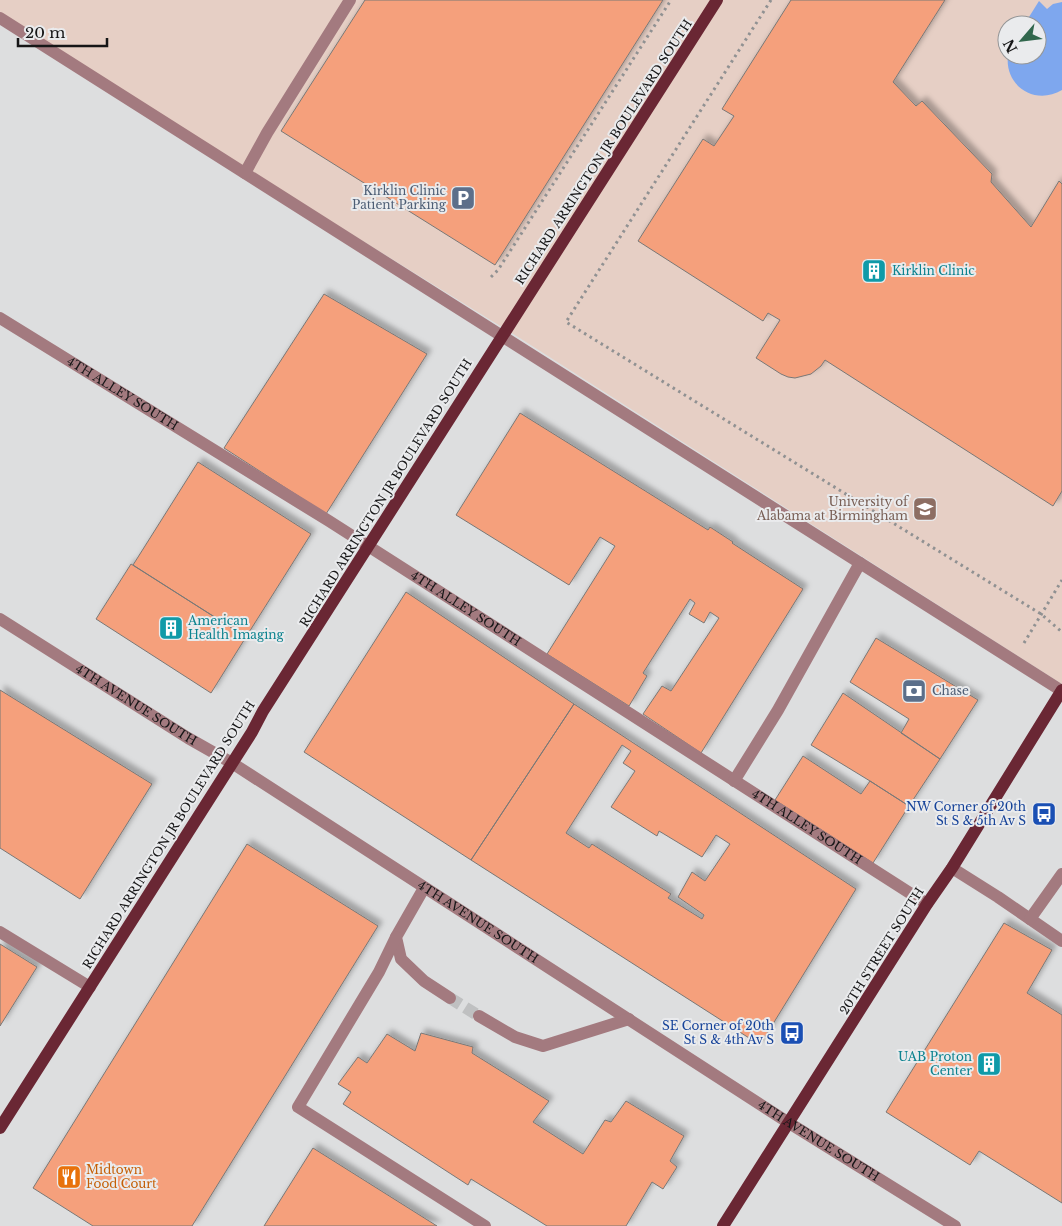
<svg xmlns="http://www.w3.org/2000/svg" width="1062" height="1226" viewBox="0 0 1062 1226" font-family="'Libre Baskerville',serif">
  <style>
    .education { fill: #e6cfc5; fill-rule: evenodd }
    .water { fill: #7ea7ee }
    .building { fill: #f5a07b; stroke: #797877; fill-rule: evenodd; filter: url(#shadow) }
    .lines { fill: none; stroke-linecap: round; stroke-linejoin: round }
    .minor-tunnel { stroke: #bfc0c1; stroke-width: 12; stroke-dasharray: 12 6; stroke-linecap: butt }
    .path { stroke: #909192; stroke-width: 3; stroke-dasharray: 2.5 4; stroke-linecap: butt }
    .minor { stroke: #a37a7f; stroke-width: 12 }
    .major { stroke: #6a2734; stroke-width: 12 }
    .labels { text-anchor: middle; stroke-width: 4; stroke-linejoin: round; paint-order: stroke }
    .street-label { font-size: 12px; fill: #161617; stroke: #eaebed }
    .service-label { font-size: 12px; fill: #4e5e75; stroke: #eaebed; text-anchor: end }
    .culture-label { font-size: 12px; fill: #0d838f; stroke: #eaebed; text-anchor: start }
    .education-label { font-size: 12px; fill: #785e54; stroke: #eaebed; text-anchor: end }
    .transit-label { font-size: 12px; fill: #164399; stroke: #eaebed; text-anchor: end }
    .food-label { font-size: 12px; fill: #c56008; stroke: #eaebed; text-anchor: start }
  </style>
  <defs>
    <filter id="shadow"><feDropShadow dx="4.5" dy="-4.5" stdDeviation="2.5" flood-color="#0004"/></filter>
  </defs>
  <rect width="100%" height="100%" fill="#dddedf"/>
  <path class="education" d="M0 0H1062V684L515 335 0 17ZM1007 25H1037V55H1007Z"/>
  <path class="water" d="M1039 1 1047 9 1053 4 1062 2V90C1035 106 1004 86 1008 55H1037V25H1024Z"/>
  <path class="building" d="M365 0H663L495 265 281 131Z
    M791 0H945L893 82 916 106 922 101 992 174 991 182 1031 227 1059 181 1062 184V491L1053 506 825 360 821 366 811 374 795 378 788 377 781 374 756 358 780 320 768 313 763 321 638 241 703 139 714 146 734 116 722 109Z
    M324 294 427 354 326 514 224 448Z
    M520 413 708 530 710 527 733 542 732 543 803 589 701 753 643 714 662 686 671 691 719 618 710 612 704 623 689 614 695 603 690 599 643 673 647 676 629 706 547 654 615 546 600 537 569 585 456 515Z
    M198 462 311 534 246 637 133 565Z
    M131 564 246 637 211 693 96 619Z
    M406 592 574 704 471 860 304 752Z
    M876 638 978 700 940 759 901 733 909 719 850 682Z
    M0 690 152 784 80 899 0 848Z
    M843 693 940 759 909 806 870 781 811 745Z
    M574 704 856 889 760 1045 471 860ZM622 745 631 751 623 763 635 771 611 807 657 836 659 831 702 857 716 835 730 844 705 881 692 872 678 897 704 915 702 919 668 898 671 894 592 844 589 848 566 833Z
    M803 756 861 794 870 781 909 806 873 863 775 800Z
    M247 844 378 926 192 1226H93L33 1188Z
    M1004 923 1052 950 1027 993 1062 1015V1203L979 1151 970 1165 886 1112Z
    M0 944 37 967 0 1026Z
    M421 1033 473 1047 472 1053 549 1101 533 1122 583 1154 605 1120 611 1122 626 1101 684 1136 670 1161 677 1167 663 1189 652 1182 626 1226H547L471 1179 468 1185 343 1104 351 1092 338 1084 358 1057 367 1063 387 1034 415 1051Z
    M313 1148 437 1226H264Z"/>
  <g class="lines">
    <path class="minor-tunnel" d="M450 998 479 1016"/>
    <path class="path" d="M771 0 566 322 1041 614 1062 632
      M491 277 498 270 671 0
      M1024 643 1062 580"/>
    <g class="minor">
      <path d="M0 18 1062 691"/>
      <path d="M245 173 267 133 350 0"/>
      <path id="s1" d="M0 318 329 521 927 904"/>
      <path id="s2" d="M0 619 188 738 232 763 789 1123 955 1226"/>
      <path d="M734 781 778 710 860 563"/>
      <path d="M952 868 998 897 1062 941"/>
      <path d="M424 888 396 937 401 959 424 981 450 998"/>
      <path d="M1030 919 1062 874"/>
      <path d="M0 932 90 987"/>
      <path d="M396 937 379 972 298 1107 485 1226"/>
      <path d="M479 1016 515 1037 543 1046 629 1019"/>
    </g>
    <path class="major" d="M0 1128 252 732 263 711 717 0
      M723 1226 927 904 952 868 1062 690"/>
  </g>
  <defs>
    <symbol id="parking-square" viewBox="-11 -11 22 22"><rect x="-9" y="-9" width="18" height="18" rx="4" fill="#5c6f8a" stroke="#eaebed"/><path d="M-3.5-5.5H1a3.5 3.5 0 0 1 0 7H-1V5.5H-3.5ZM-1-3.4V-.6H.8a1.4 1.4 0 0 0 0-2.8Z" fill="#fff"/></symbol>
    <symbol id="building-square" viewBox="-11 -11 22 22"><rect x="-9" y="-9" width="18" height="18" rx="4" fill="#0f9aa8" stroke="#eaebed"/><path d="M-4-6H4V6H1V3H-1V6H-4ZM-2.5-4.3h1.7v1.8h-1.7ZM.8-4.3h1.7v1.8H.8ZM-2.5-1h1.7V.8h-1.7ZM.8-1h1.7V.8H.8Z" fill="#fff"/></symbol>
    <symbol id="university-square" viewBox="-11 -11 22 22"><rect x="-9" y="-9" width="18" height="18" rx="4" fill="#8d6e63" stroke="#eaebed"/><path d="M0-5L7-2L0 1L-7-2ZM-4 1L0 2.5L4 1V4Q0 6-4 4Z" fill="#fff"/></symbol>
    <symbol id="bank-square" viewBox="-11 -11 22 22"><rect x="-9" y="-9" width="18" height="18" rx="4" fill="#5c6f8a" stroke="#eaebed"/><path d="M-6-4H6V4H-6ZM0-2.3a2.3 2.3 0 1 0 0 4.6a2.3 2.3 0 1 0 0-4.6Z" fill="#fff"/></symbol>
    <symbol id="bus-square" viewBox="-11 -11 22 22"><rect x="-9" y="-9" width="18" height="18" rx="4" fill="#1a4fb4" stroke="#eaebed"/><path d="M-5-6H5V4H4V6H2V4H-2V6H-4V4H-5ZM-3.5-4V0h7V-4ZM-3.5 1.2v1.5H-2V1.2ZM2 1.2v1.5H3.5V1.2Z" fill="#fff"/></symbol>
    <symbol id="restaurant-square" viewBox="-11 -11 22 22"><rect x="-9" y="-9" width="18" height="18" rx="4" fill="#e8710a" stroke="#eaebed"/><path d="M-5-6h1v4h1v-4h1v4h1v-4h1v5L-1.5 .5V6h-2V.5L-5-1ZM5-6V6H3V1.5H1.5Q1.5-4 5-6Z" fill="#fff"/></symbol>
  </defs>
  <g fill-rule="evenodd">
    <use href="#parking-square" x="449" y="184" width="28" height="28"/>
    <use href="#building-square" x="860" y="257" width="28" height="28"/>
    <use href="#university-square" x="911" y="495" width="28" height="28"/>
    <use href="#building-square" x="157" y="614" width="28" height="28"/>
    <use href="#bank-square" x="900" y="677" width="28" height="28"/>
    <use href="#bus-square" x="1030" y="800" width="28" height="28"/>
    <use href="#bus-square" x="778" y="1019" width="28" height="28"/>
    <use href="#building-square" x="975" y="1050" width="28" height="28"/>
    <use href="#restaurant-square" x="55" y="1163" width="28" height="28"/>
  </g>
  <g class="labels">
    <g class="street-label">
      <text transform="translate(604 152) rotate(-57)" y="4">RICHARD ARRINGTON JR BOULEVARD SOUTH</text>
      <text dy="4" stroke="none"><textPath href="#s1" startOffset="144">4TH ALLEY SOUTH</textPath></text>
      <text transform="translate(386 493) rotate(-58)" y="4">RICHARD ARRINGTON JR BOULEVARD SOUTH</text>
      <text dy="4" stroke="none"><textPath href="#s1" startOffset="549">4TH ALLEY SOUTH</textPath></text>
      <text dy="4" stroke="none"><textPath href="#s2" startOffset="161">4TH AVENUE SOUTH</textPath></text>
      <text dy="4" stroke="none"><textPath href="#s1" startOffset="954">4TH ALLEY SOUTH</textPath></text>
      <text transform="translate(169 835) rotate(-58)" y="4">RICHARD ARRINGTON JR BOULEVARD SOUTH</text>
      <text dy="4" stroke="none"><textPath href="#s2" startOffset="566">4TH AVENUE SOUTH</textPath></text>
      <text transform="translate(882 951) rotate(-58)" y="4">20TH STREET SOUTH</text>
      <text dy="4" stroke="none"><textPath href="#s2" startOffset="971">4TH AVENUE SOUTH</textPath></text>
    </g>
    <g class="service-label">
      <text x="446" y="195">Kirklin Clinic<tspan x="446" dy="14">Patient Parking</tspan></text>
      <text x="932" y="695" text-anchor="start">Chase</text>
    </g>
    <g class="culture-label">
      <text x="892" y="275">Kirklin Clinic</text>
      <text x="188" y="625">American<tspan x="188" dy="14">Health Imaging</tspan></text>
      <text x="972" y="1061" text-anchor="end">UAB Proton<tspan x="972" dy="14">Center</tspan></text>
    </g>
    <g class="education-label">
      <text x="908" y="506">University of<tspan x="908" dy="14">Alabama at Birmingham</tspan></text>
    </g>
    <g class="transit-label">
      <text x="1026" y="811">NW Corner of 20th<tspan x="1026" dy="14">St S &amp; 5th Av S</tspan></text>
      <text x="774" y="1030">SE Corner of 20th<tspan x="774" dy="14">St S &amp; 4th Av S</tspan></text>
    </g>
    <g class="food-label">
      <text x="86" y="1174">Midtown<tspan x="86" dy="14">Food Court</tspan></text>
    </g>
  </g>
  <g transform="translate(1022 40) rotate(242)"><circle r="24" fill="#eaebed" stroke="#959697"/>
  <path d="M0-4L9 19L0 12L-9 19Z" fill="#31674d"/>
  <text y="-8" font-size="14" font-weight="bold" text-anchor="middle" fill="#161617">N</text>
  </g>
  <path d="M18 38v8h89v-8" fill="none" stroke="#161617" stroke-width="2.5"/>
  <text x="25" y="38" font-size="15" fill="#161617" stroke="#eaebed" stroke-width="4" paint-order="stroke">20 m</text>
</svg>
